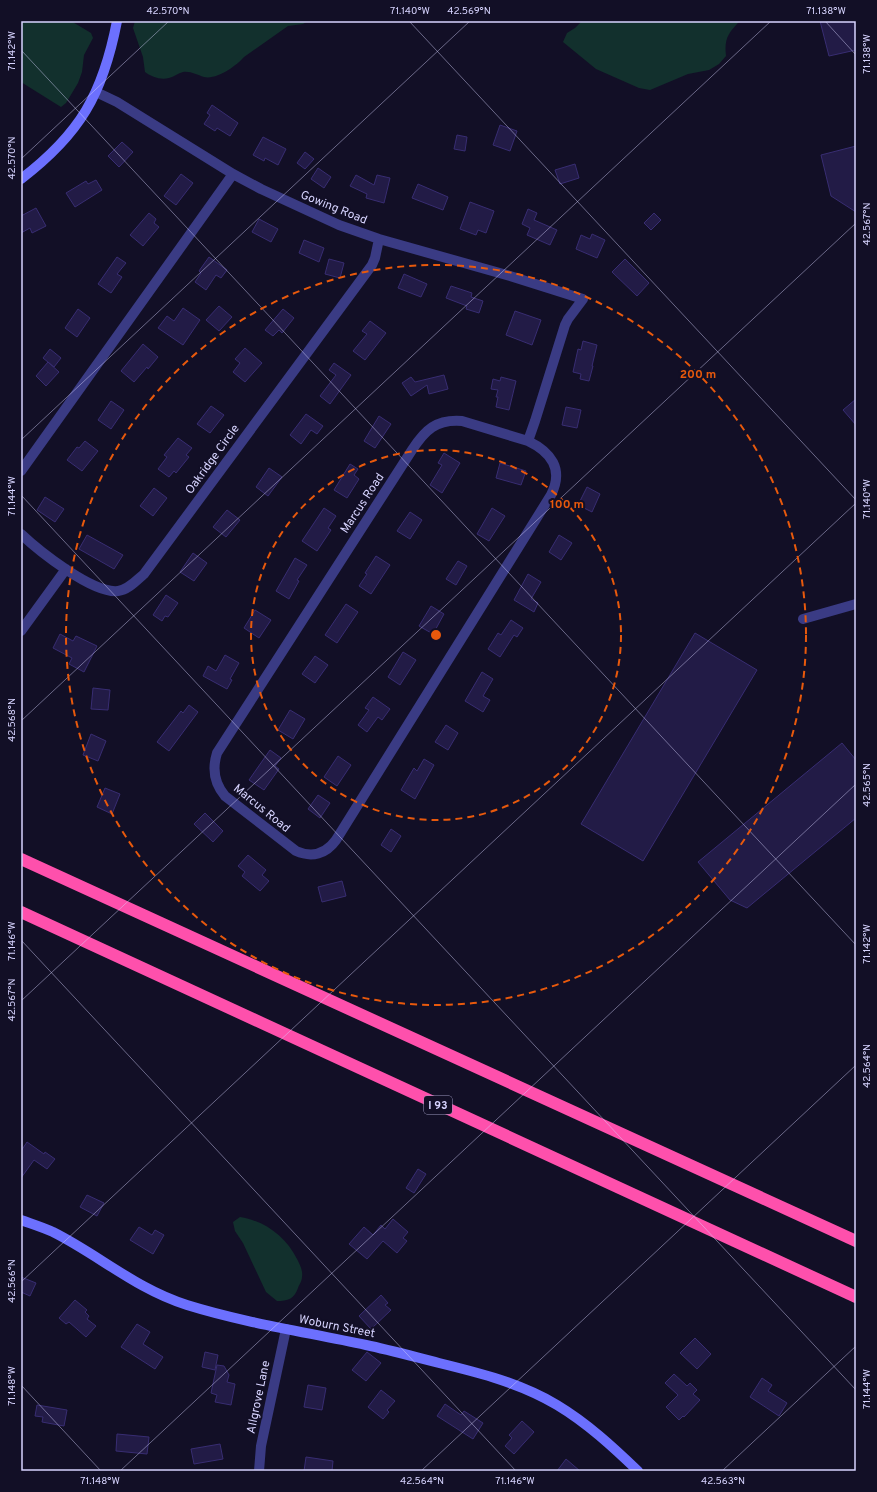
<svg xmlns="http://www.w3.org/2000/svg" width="877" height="1492" viewBox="0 0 877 1492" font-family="Overpass,sans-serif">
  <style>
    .green { fill: #12302d }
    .building { fill: #221b46; stroke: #382d72 }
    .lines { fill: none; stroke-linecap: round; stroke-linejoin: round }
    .street { stroke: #3a3b84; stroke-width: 10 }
    .secondary { stroke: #6c70fe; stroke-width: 10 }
    .highway { stroke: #fe50ac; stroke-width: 12 }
    .ticks { fill: none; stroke: #d7d4ff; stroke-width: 1; stroke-opacity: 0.45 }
    .ring { fill: none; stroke: #e8590c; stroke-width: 2; stroke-dasharray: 7 5 }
    .labels { text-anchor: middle; stroke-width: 4; stroke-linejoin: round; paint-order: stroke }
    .shield { fill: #120f26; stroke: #9c99be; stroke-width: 1 }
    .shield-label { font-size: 11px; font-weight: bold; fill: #d7d4ff }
    .street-label { font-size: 12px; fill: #d7d4ff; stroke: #120f26 }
    .centre { fill: #e8590c; stroke: #120f26; stroke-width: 2 }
    .ring-label { font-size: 12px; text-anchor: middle; font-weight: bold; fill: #e8590c; stroke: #120f26; stroke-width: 4; stroke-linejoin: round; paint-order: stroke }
    .neatline { fill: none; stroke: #d7d4ff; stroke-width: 1.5 }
    .ticks-label { font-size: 10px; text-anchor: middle; fill: #d7d4ff }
  </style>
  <rect width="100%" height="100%" fill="#120f26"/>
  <path class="green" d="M21 21H71L91 33 93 38 84 55 82 72 78 83 66 103 61 107 21 82Z
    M135 21H308L303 24 288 26 244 57C236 66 217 80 204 77 197 75 191 71 183 72 178 73 174 77 169 78 160 80 152 77 145 72L143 57 133 28Z
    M582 21H740C728 33 724 39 726 56L719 64 709 70 688 74 650 90 639 88 596 69 563 42 567 33 575 28Z
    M240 1217C265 1221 286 1237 297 1259 300 1265 303 1270 302 1277 302 1281 299 1285 298 1288 294 1299 288 1301 277 1301L266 1292 243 1243 235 1231 233 1222Z"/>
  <path class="building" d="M820 21H856V50L829 56Z
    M212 105 238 123 230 136 217 128 215 131 204 124 210 115 207 113Z
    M500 125 517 131 510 151 493 145Z
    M457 135 467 137 465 151 454 149Z
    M263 137 286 149 278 165 265 158 264 161 253 155Z
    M122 142 133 152 119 167 108 156Z
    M856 146V212L831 196 821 155Z
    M305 152 314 159 305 169 297 163Z
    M575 164 579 178 560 184 555 170Z
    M318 168 331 177 324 188 311 179Z
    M181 174 193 183 176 205 164 196Z
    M356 175 374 185 377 175 390 178 384 203 366 198 367 194 350 186Z
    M96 180 102 190 75 207 66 193 86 181 88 184Z
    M418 184 448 197 443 210 412 198Z
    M470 202 494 211 486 233 478 230 476 235 460 229Z
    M36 208 46 226 32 233 30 228 21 233V216Z
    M528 209 537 213 534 220 557 230 550 245 527 235 530 228 522 224Z
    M149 213 156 219 154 223 159 227 143 246 130 235Z
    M654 213 661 220 651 230 644 223Z
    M259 219 278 229 271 242 252 232Z
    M592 234 605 240 597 258 576 249 581 235 590 239Z
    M304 240 324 248 319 262 299 253Z
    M117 257 126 263 117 274 122 277 111 293 98 284Z
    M209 257 227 270 221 278 216 275 206 290 195 282 201 273 199 271Z
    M329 259 344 263 340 278 325 274Z
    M625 259 649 283 637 296 612 272Z
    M404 274 427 284 421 297 398 288Z
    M451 286 472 293 471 297 483 301 479 313 466 309 467 306 446 298Z
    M219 306 232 317 219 331 206 320Z
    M183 308 200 320 183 345 158 328 167 316 174 321Z
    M78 309 90 318 77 337 65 328Z
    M283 309 294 318 282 333 279 330 273 336 265 330Z
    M515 311 541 320 532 345 506 335Z
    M370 321 386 333 365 360 353 351 367 334 362 331Z
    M583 341 597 345 592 366H593L589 381 580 379 581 374 573 372 578 349 581 350Z
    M143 344 158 357 148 369 147 367 134 382 121 371Z
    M245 348 262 363 245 382 233 372 240 363 235 359Z
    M50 349 61 358 54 367 43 358Z
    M48 362 59 372 46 386 36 376Z
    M334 363 351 375 330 404 320 396 336 375 329 370Z
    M444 375 448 389 429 394 427 385 411 396 402 383 411 377 415 382Z
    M501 377 516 381 509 410 496 407 498 397H496L498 390 491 389 493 379 500 381Z
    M856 399V425L843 410Z
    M111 401 124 410 111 429 98 420Z
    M211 406 224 415 210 433 197 424Z
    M566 407 581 410 577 428 562 425Z
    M306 414 323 426 317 434 311 430 301 444 290 435Z
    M379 416 391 424 375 448 364 441Z
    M178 438 192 448 186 455 189 457 176 473 174 471 169 477 158 469 167 457 164 455Z
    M85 441 98 451 82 471 67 460 77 447 79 448Z
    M444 453 460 463 442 493 430 485 442 465 438 463Z
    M500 463 526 471 521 485 496 478Z
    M350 464 358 469 354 475 359 479 347 498 334 490Z
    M269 468 282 477 268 496 256 487Z
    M587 487 600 494 592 512 578 505Z
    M154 488 167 498 153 516 140 506Z
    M45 497 64 509 55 522 37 510Z
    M324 508 336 516 328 528 331 530 317 551 302 541Z
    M492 508 505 516 489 541 477 534Z
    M227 510 240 520 226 537 213 527Z
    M410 512 422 520 410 539 397 531Z
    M87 535 123 555 114 569 79 549Z
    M559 535 572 543 561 560 549 552Z
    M193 553 207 563 194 581 180 572Z
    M376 556 390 565 371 594 359 586 367 574 365 573Z
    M295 558 307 565 297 580 299 581 289 599 276 591Z
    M458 561 467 566 456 585 446 579Z
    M528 574 541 582 531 599 538 603 534 612 514 600Z
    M166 595 178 603 168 617 165 616 162 621 153 615Z
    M346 604 358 612 337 643 325 635Z
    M431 606 444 614 433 634 419 626Z
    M255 610 271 620 259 638 244 628Z
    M511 620 523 628 517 637 514 635 500 657 488 649 498 633 501 635Z
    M695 633 757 670 643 861 581 824Z
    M60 634 73 641 76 636 97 646 84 672 69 664 72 658 53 648Z
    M403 652 416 660 400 685 388 677Z
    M225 655 239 663 230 679 232 680 227 689 203 676 208 666 216 671Z
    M315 656 328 665 315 683 302 674Z
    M482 672 493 679 483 696 490 700 483 712 465 701Z
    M93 688 110 690 108 710 91 709Z
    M373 697 390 709 382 720 378 717 367 732 358 725 369 710 365 708Z
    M189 705 198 712 169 751 157 742 181 711 183 713Z
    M290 710 305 719 293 739 278 730Z
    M446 725 458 733 448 750 435 742Z
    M91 734 106 741 98 761 83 755Z
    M842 743 856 760V818L747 908 730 900 698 862Z
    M270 750 281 758 275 766 279 769 264 790 249 780Z
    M338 756 351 765 337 786 324 777Z
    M424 759 434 765 415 799 401 790 414 768 417 771Z
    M105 788 120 794 112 814 97 807Z
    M318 795 330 803 320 818 308 809Z
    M205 813 223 831 213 842 194 824Z
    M391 829 401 836 391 852 381 845Z
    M248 855 266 870 262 875 269 881 260 891 242 876 245 872 238 866Z
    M342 881 346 896 322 902 318 887Z
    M27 1142 44 1154 45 1152 55 1159 47 1169 34 1160 21 1178V1151Z
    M418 1169 426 1174 414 1193 406 1188Z
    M87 1195 104 1203 97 1216 80 1207Z
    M393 1219 408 1232 403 1238 407 1241 397 1253 383 1241 367 1259 349 1244 364 1227 373 1235 381 1225 385 1229Z
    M139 1227 152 1235 155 1230 164 1235 153 1254 130 1240Z
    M21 1277 36 1283 30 1296 21 1292Z
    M381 1295 388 1303 385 1305 391 1310 371 1329 359 1316Z
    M75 1300 87 1310 85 1312 89 1316 87 1319 96 1326 86 1337 69 1322 66 1324 59 1318Z
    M137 1324 150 1332 143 1344 163 1357 155 1369 121 1347Z
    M695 1338 711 1354 697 1369 680 1353Z
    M205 1352 218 1355 215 1370 202 1367Z
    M367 1352 381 1363 366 1381 352 1370Z
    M217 1365 224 1366 229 1375 227 1382 235 1384 231 1405 215 1402 217 1395 211 1393Z
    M674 1374 687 1386 690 1383 697 1390 693 1394 700 1400 684 1417 683 1416 679 1420 666 1407 678 1395 665 1383Z
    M762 1378 772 1385 768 1391 787 1403 779 1416 750 1397Z
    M308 1385 326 1388 322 1410 304 1407Z
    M381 1390 395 1401 387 1410 389 1412 383 1419 368 1407Z
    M445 1404 461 1415 464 1411 483 1423 473 1439 437 1416Z
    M37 1405 67 1410 64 1426 42 1422 43 1417 35 1416Z
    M522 1421 534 1432 514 1454 505 1446 512 1438 509 1435Z
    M117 1434 149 1437 147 1454 116 1451Z
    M220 1444 223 1459 194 1464 191 1449Z
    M306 1457 333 1461 332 1471H304Z
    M566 1459 580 1471H557Z"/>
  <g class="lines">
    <path class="street" d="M96 92 117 102 233 174 261 189 339 225 379 239 510 276 583 299 568 319 565 325 535 421 528 441 462 421C436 419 425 430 412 450L217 753C212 769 214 783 225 796L296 851C312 858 326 854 336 840L551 495C564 469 551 452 528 441
      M21 471 233 174
      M21 534C39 551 93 594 118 591 128 590 137 580 144 574L372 265 375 258 379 239
      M803 619 856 604
      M21 631 66 569
      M259 1471 261 1446 286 1329"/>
    <path class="secondary" d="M21 179C80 134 103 94 117 21
      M21 1220C32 1224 42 1227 53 1232 99 1255 136 1289 187 1305 245 1323 306 1332 366 1345 390 1350 415 1357 439 1363 480 1373 520 1383 557 1405 587 1423 613 1447 638 1471"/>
    <path class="highway" d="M21 859 856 1241
      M21 912 856 1297"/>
  </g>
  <path class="ticks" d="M409 21 856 500M825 21 856 55M21 50 856 945M21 159 169 21M21 440 470 21M21 495 856 1390M21 721 771 21M21 940 516 1471M21 1001 856 223M21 1282 856 503M21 1385 101 1471M120 1471 856 784M421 1471 856 1065M722 1471 856 1346"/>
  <g class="ring">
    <circle cx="436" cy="635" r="185"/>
    <circle cx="436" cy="635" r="370"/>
  </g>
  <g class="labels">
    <rect class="shield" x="424" y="1096" width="28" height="18" rx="3"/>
    <g class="shield-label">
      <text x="438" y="1109">I 93</text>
    </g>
    <g class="street-label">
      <text transform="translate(334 207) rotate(22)" y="4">Gowing Road</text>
      <text transform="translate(212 459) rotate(-54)" y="4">Oakridge Circle</text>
      <text transform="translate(362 503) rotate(-57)" y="4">Marcus Road</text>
      <text transform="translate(262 808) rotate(39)" y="4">Marcus Road</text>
      <text transform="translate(337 1326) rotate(11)" y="4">Woburn Street</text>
      <text transform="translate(258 1397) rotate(-78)" y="4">Allgrove Lane</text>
    </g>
  </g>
  <circle cx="436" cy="635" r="6" class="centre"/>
  <g class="ring-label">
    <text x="698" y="378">200 m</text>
    <text x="567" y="508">100 m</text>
  </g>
  <rect width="877" height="1492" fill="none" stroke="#120f26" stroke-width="44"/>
  <rect x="22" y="22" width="833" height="1448" class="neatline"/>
  <g class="ticks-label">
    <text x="168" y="14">42.570°N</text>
    <text x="410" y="14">71.140°W</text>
    <text x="469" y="14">42.569°N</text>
    <text x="826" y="14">71.138°W</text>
    <text transform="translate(11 51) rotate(-90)" y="4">71.142°W</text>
    <text transform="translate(866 54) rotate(-90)" y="4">71.138°W</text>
    <text transform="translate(11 158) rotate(-90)" y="4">42.570°N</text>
    <text transform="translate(866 224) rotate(-90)" y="4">42.567°N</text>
    <text transform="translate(11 496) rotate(-90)" y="4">71.144°W</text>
    <text transform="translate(866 499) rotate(-90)" y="4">71.140°W</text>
    <text transform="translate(11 720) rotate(-90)" y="4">42.568°N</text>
    <text transform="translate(866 785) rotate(-90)" y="4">42.565°N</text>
    <text transform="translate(11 941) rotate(-90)" y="4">71.146°W</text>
    <text transform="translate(866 944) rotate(-90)" y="4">71.142°W</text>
    <text transform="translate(11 1000) rotate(-90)" y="4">42.567°N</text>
    <text transform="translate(866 1066) rotate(-90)" y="4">42.564°N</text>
    <text transform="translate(11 1281) rotate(-90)" y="4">42.566°N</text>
    <text transform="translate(11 1386) rotate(-90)" y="4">71.148°W</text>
    <text transform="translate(866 1389) rotate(-90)" y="4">71.144°W</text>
    <text x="100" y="1484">71.148°W</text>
    <text x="422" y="1484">42.564°N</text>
    <text x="515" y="1484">71.146°W</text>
    <text x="723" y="1484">42.563°N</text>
  </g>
</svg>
